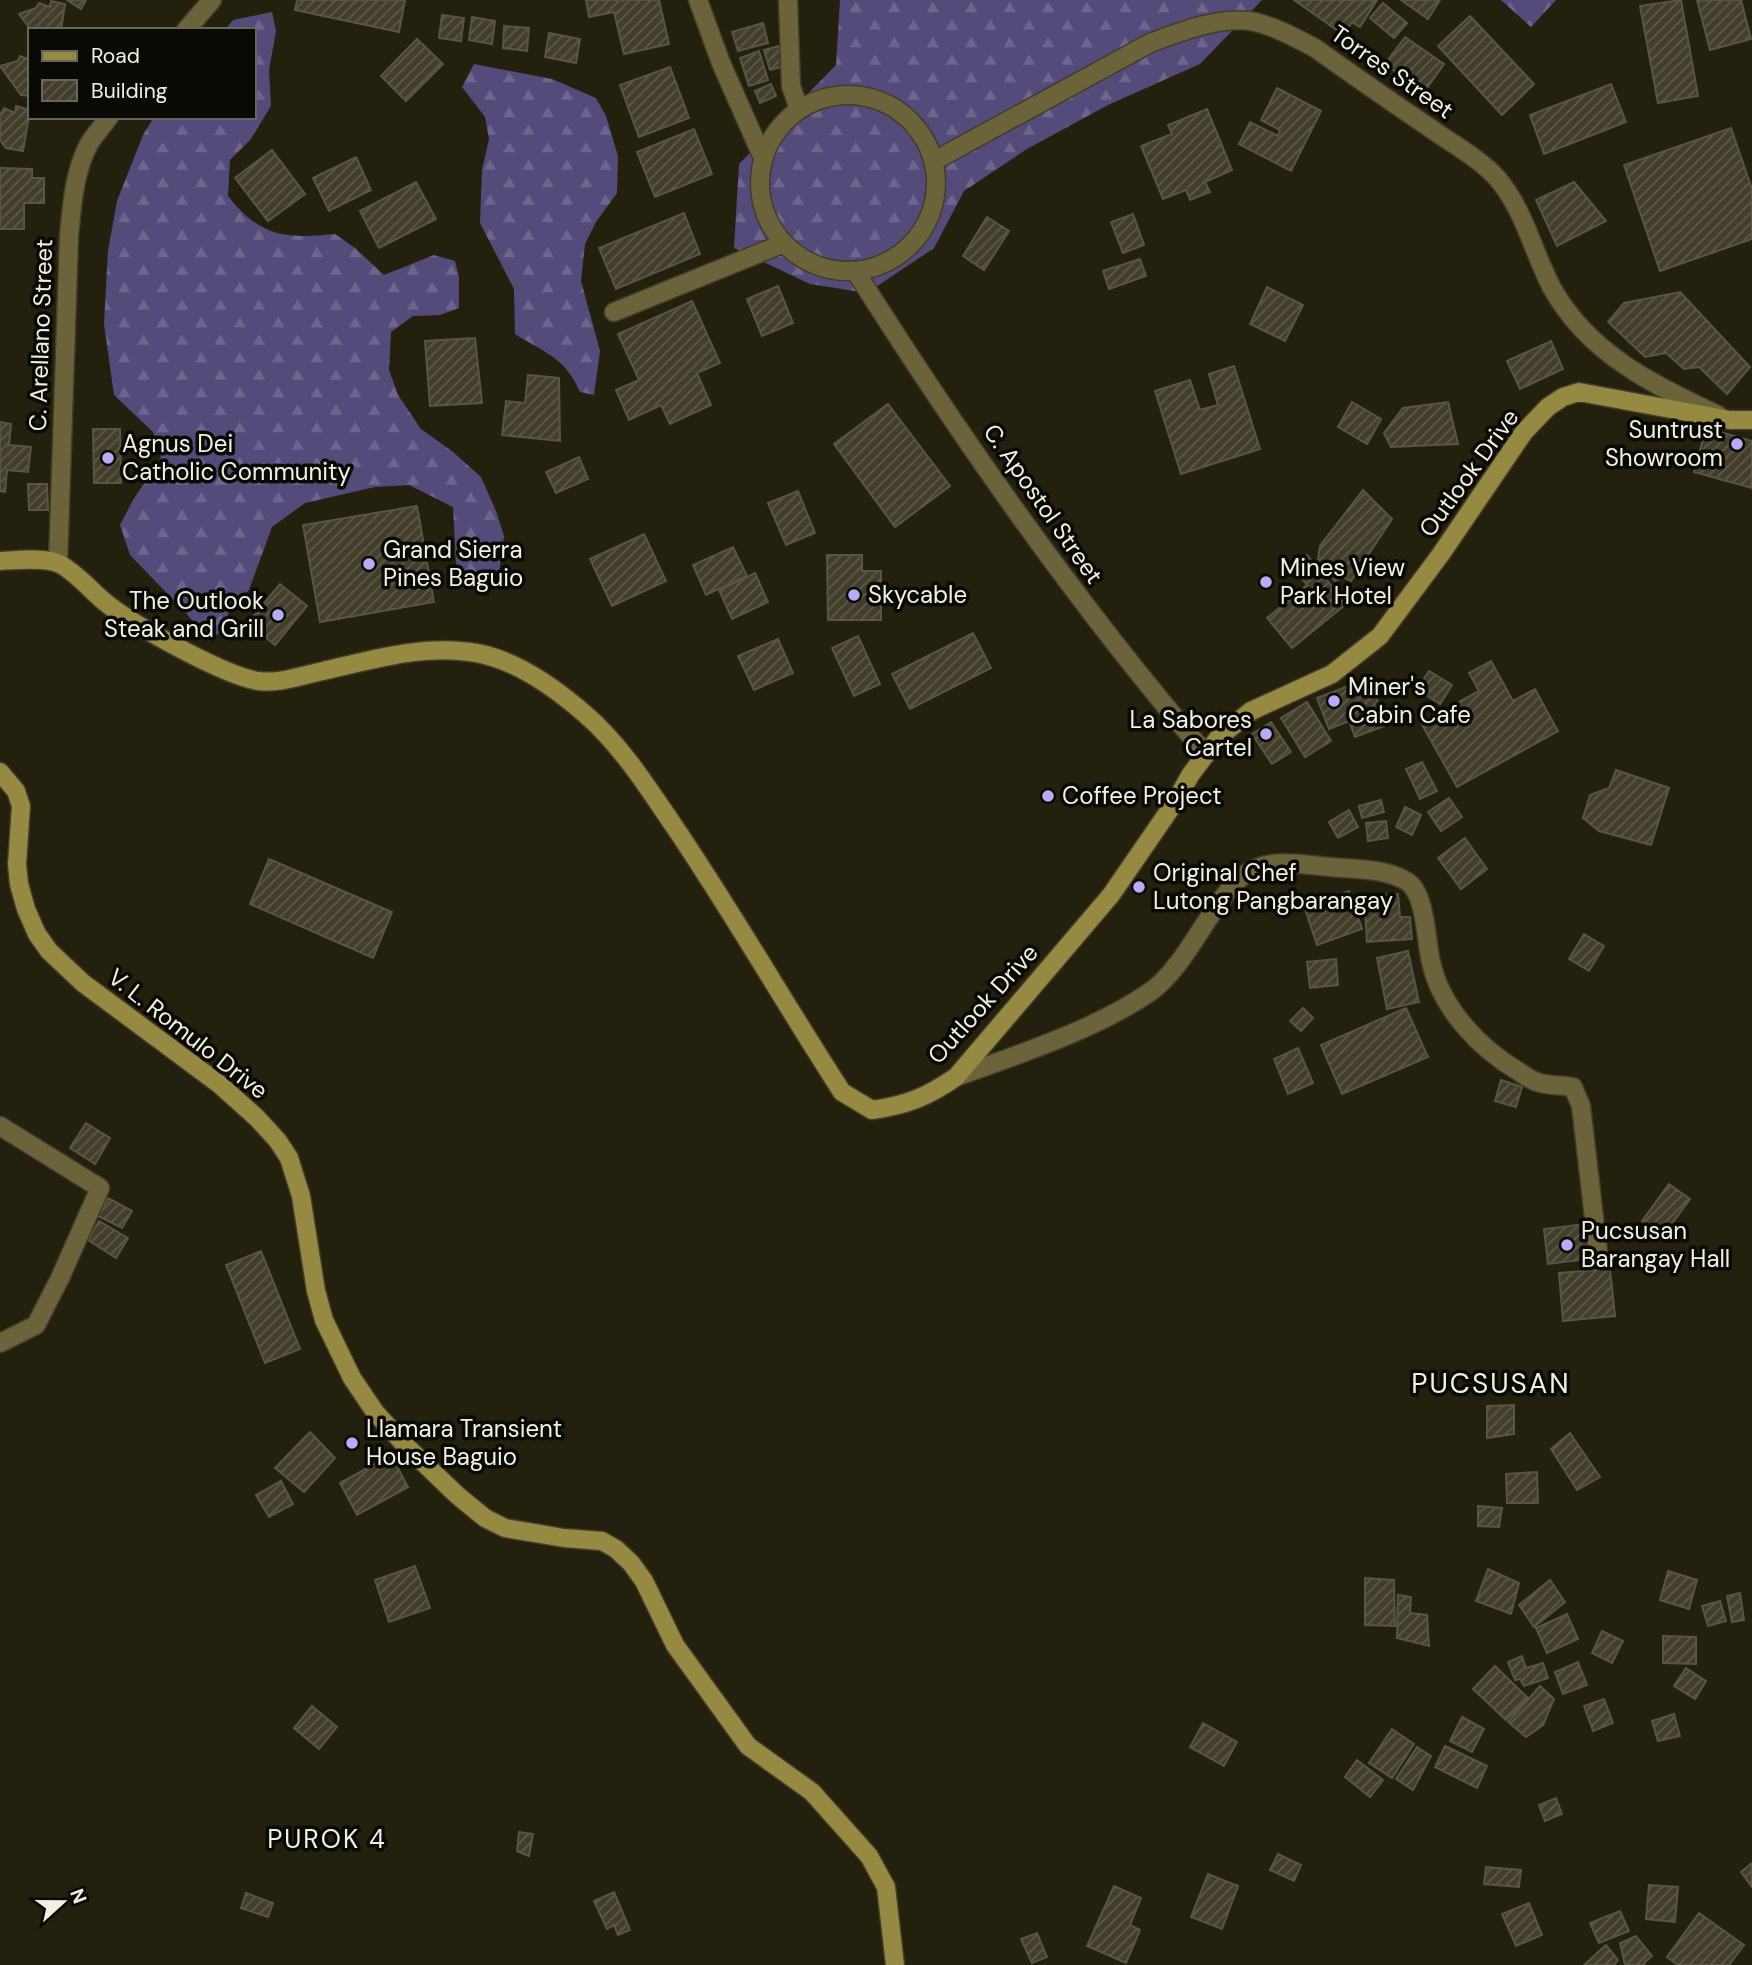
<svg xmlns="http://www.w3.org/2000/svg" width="1752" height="1965" viewBox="0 0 1752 1965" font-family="'DM Sans',sans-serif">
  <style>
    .forest { fill: url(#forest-firs) }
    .building { fill: url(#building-hatch); stroke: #585541; stroke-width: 2 }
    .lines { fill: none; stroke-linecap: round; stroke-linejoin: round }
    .street-casing { stroke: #403d2b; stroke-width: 21 }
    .secondary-casing { stroke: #403d2b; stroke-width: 21 }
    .street { stroke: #6b6339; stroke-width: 18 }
    .secondary { stroke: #968a43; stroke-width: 18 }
    .poi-dot { fill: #b8abf7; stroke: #0b0904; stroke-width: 2.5 }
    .labels { text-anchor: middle; stroke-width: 7; stroke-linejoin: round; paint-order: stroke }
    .street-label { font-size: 24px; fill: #f2f0e5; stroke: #0b0904 }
    .poi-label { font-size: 24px; fill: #f2f0e5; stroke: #0b0904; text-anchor: start }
    .neighbourhood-label { font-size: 26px; letter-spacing: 2px; fill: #f2f0e5; stroke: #0b0904 }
    .quarter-label { font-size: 28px; letter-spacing: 2px; fill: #f2f0e5; stroke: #0b0904 }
  </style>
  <defs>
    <pattern id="forest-firs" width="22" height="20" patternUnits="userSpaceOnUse" patternTransform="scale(1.75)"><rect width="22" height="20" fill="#544b7b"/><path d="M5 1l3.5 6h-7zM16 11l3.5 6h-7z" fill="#6d658e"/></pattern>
    <pattern id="building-hatch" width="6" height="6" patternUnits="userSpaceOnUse" patternTransform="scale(1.75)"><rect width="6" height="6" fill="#423e2b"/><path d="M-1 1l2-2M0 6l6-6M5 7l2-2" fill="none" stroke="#5e5a4a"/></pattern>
  </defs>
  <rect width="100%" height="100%" fill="#23200d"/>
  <path class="forest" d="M840 0H1262L1200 64 1108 105 1027 149 964 191 934 248 867 293 810 284 734 248 739 164 836 65Z
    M1501 0H1556L1531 27Z
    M272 12 276 31 269 70 271 106 250 140 230 160 228 196C260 237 285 239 335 234L355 248 384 275 434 255 455 261 459 277V308L440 315 413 316 391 332 389 370 398 395 421 429 453 452 481 477 496 511 504 536 498 580 460 589 456 562 453 507 409 485 375 487 305 503 272 527 249 590 231 607 222 631 208 641 186 613 130 555 120 525 133 500 161 458 153 432 114 395 104 324 108 251 117 201 143 135 154 117H254V30H225L233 20Z
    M474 64 552 79 596 98 606 116 618 156 617 193 596 222 585 244 581 281 600 351 594 395 580 392C565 357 545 353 515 334L514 289 480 223 482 170 489 139 485 117 462 87Z"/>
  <path class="building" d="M67 0H86L81 9Z
    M297 0H405L399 32 295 10Z
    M586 0H659L669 44 624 54 614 12 589 17Z
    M1294 0H1377L1360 27 1352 22 1344 35Z
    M1401 0H1440L1428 19Z
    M1681 0 1698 96 1658 103 1640 6Z
    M1697 0H1741L1751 39 1710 50Z
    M51 1 65 4 61 30H31L19 14 36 8 39 3 50 7Z
    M1383 3 1407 23 1394 38 1370 18Z
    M442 15 464 18 461 41 439 38Z
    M1470 16 1534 84 1502 115 1438 46Z
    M472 17 495 21 492 44 469 40Z
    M763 23 768 43 738 51 732 32Z
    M504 26 529 28 527 51 503 48Z
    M549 33 580 39 576 63 545 57Z
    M1405 37 1444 64 1424 92 1385 64Z
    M417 39 443 64 406 101 381 76Z
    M779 46 784 66 770 70 764 50Z
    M759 51 768 80 749 86 740 58Z
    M20 56 30 60V96L21 95 0 66 18 61Z
    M670 67 689 118 639 137 620 85Z
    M771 84 776 96 760 103 755 91Z
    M1611 84 1626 122 1544 154 1530 115Z
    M1277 88 1321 111 1291 171 1239 144 1250 122 1278 136 1280 130 1261 120Z
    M16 106 30 110 23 151 6 148 0 140V115L4 108 15 113Z
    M1207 109 1232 170 1205 182 1210 192 1190 200 1186 190 1163 199 1141 146 1172 134 1168 125Z
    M1731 128 1752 189V239L1660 271 1624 165Z
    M694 129 712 174 655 197 637 152Z
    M272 150 305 194 268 221 235 178Z
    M356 157 371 190 329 211 313 178Z
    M0 168 32 169V178H44V203H24V229H0Z
    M416 182 436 219 379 248 360 211Z
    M1574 182 1606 221 1557 246 1536 200Z
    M684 213 700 254 616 289 599 248Z
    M1133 214 1144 245 1123 253 1111 222Z
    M987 217 1009 231 984 270 963 256Z
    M1140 259 1146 276 1109 289 1103 271Z
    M778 286 793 323 762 336 747 299Z
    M1267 287 1303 305 1285 341 1250 324Z
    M1680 292 1750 367 1727 394 1699 367 1684 369 1666 353 1645 357 1608 322 1624 303Z
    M692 301 720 363 697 373 711 405 670 424 661 405 629 420 616 390 639 380 618 334Z
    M475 338 482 403 430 406 425 341Z
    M1551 341 1563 369 1520 389 1507 361Z
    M1234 366 1260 449 1181 474 1155 391 1190 380 1200 410 1218 405 1209 374Z
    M528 375 559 378 560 441 502 435 506 401 525 403Z
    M1352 402 1381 419 1367 444 1338 427Z
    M1448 402 1458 444 1391 447 1384 433 1403 408Z
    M888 404 950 486 895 527 834 444Z
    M0 422 11 424 9 445 31 447 28 472 7 470 5 492 0 491Z
    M1706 428 1752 441V488L1694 472Z
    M93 429H120L121 483H94Z
    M579 457 588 479 556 493 546 472Z
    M28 484H47L48 510H29Z
    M1363 490 1392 519 1351 581 1343 577 1335 581 1318 559 1320 546Z
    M798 491 815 533 786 545 768 503Z
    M417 506 434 602 320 622 303 525Z
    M644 534 666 581 612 606 590 559Z
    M733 547 747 576 706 595 693 565Z
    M827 555H862V571H881V620H828Z
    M1307 555 1346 604 1292 648 1267 618 1307 585 1293 567Z
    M755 573 768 602 732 619 719 590Z
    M280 584 307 606 275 645 248 623Z
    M973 633 991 668 910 709 892 674Z
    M858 636 880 684 854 696 832 648Z
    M778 639 793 673 754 690 738 656Z
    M1491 661 1513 701 1535 689 1558 731 1457 787 1421 723 1479 691 1469 673Z
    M1429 671 1452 685 1440 704 1417 689Z
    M1369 678 1387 725 1355 737 1349 721 1329 729 1317 698Z
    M1307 702 1331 741 1305 757 1281 718Z
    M1271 722 1291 752 1272 764 1252 734Z
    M1422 762 1437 791 1420 799 1406 769Z
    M1616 770 1669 788 1651 845 1599 831 1583 818 1590 795 1609 788Z
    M1449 798 1462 817 1441 831 1428 812Z
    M1381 800 1384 812 1362 818 1359 806Z
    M1405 807 1421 815 1412 835 1396 827Z
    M1349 810 1358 827 1338 838 1329 822Z
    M1386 821 1388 838 1368 841 1366 823Z
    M1465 838 1487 869 1461 889 1438 858Z
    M269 859 392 912 373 958 250 904Z
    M1349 891 1362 929 1317 945 1304 906Z
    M1398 894 1400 917H1410L1412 939 1367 942 1364 896Z
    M1584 934 1604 946 1589 971 1569 959Z
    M1408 951 1419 1002 1387 1009 1377 958Z
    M1336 959 1338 985 1310 988 1307 962Z
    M1303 1008 1313 1018 1301 1031 1290 1021Z
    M1406 1008 1428 1057 1342 1094 1321 1045Z
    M1298 1048 1313 1083 1288 1094 1274 1059Z
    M1501 1080 1522 1087 1516 1107 1495 1101Z
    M86 1123 110 1138 95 1164 70 1148Z
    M1669 1184 1690 1199 1663 1236 1642 1221Z
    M108 1198 132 1211 122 1228 98 1216Z
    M99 1221 128 1238 116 1258 88 1240Z
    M1585 1224 1589 1259 1548 1264 1544 1229Z
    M261 1251 300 1349 265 1363 226 1265Z
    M1610 1269 1615 1316 1563 1321 1559 1273Z
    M1514 1405V1434L1487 1438V1406Z
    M310 1432 335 1458 304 1492 275 1468Z
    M1570 1433 1600 1477 1577 1490 1551 1449Z
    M391 1455 408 1487 357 1515 340 1483Z
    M1537 1472 1538 1503H1507L1506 1474Z
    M281 1481 293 1504 269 1517 256 1495Z
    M1478 1506 1502 1508 1499 1527 1478 1526Z
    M415 1566 430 1608 389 1622 375 1580Z
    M1488 1569 1519 1583 1511 1614 1476 1601Z
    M1668 1571 1697 1580 1689 1609 1660 1600Z
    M1365 1578 1394 1580 1395 1626 1365 1625Z
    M1550 1580 1565 1602 1534 1627 1519 1605Z
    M1740 1593 1744 1620 1732 1622 1727 1596Z
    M1398 1595 1411 1597 1410 1613 1427 1615 1429 1646 1397 1638Z
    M1720 1601 1726 1621 1708 1626 1702 1606Z
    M1567 1614 1578 1639 1547 1653 1536 1628Z
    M1602 1631 1623 1641 1612 1663 1592 1653Z
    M1663 1636 1696 1637V1664L1663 1663Z
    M1522 1656 1526 1668 1543 1663 1548 1678 1524 1686 1520 1679 1515 1680 1508 1662Z
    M1578 1662 1587 1685 1563 1694 1555 1672Z
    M1495 1666 1528 1698 1506 1720 1473 1689Z
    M1686 1668 1706 1681 1695 1699 1674 1686Z
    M1540 1686 1554 1699 1543 1725 1526 1737 1508 1722Z
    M1604 1699 1613 1723 1593 1731 1584 1706Z
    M312 1706 337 1727 319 1749 294 1728Z
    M1674 1714 1680 1736 1658 1741 1652 1721Z
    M1462 1717 1484 1729 1472 1752 1450 1741Z
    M1203 1723 1237 1742 1224 1766 1190 1747Z
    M1392 1729 1414 1744 1392 1778 1369 1763Z
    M1445 1746 1487 1766 1477 1788 1435 1767Z
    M1417 1747 1431 1756 1413 1790 1396 1779Z
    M1357 1760 1383 1780 1370 1797 1345 1777Z
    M1556 1798 1562 1814 1545 1821 1539 1805Z
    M519 1832 533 1834 529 1856 517 1851Z
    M1278 1854 1301 1865 1294 1881 1270 1870Z
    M1752 1863V1887L1741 1872Z
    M1486 1867 1521 1870 1519 1887 1484 1884Z
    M1208 1874 1238 1886 1222 1929 1191 1917Z
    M1649 1885 1678 1887 1675 1922 1646 1919Z
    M1114 1886 1141 1898 1130 1925 1140 1930 1126 1963 1087 1946Z
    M614 1892 630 1930 618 1935 614 1925 607 1929 594 1901Z
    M246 1893 273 1903 268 1917 241 1908Z
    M1529 1903 1542 1935 1516 1946 1502 1914Z
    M1620 1911 1629 1931 1599 1943 1590 1923Z
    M1699 1913 1744 1945 1729 1965H1678L1667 1957Z
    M1037 1933 1047 1957 1032 1963 1021 1939Z
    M1636 1936 1652 1956 1644 1963 1645 1965H1625L1620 1943Z
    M1606 1945 1618 1960 1614 1965H1584Z"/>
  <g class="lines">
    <defs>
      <path id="street" d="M698 0 721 63 763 158
        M788 0 791 86 799 109
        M186 30 212 0
        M760 183a88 88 0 1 1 176 0a88 88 0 1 1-176 0Z
        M934 161 1150 43C1179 32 1223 15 1255 22 1276 27 1296 38 1315 48 1354 76 1393 103 1433 130 1454 145 1480 159 1497 178 1524 209 1533 252 1552 288 1588 353 1653 385 1718 415
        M856 272C962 440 1076 603 1205 753
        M614 312 782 244
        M58 563 69 236C72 205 74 172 89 144 94 135 103 126 109 117
        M956 1077C1019 1054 1095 1030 1150 992 1191 964 1218 883 1256 868 1280 859 1306 865 1330 867 1354 869 1386 868 1408 882 1426 895 1426 942 1431 962 1441 1008 1479 1048 1518 1071 1524 1075 1530 1080 1537 1082 1548 1086 1562 1085 1573 1087L1581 1106 1598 1252
        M0 1126 100 1188 60 1278 36 1325 0 1343"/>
      <path id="secondary" d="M0 561C16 560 46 557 60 564 78 574 91 591 106 603 135 626 223 675 258 681 279 684 303 675 323 671 371 660 420 645 470 652 512 657 554 687 585 714 621 745 648 788 674 826 733 913 785 1004 842 1092L872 1110C907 1105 927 1097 956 1077L1111 895 1175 802 1191 774 1219 737 1251 711 1332 674 1380 636 1441 554 1524 432 1548 407 1563 397 1579 392 1730 420H1752
        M0 772 16 791 21 806 17 864 19 884 26 909 37 934 49 951 83 983 219 1084 257 1118 278 1141 289 1158 301 1196 316 1291 324 1320 352 1378 375 1412 406 1446 457 1495 485 1518 505 1528 564 1538 602 1541 616 1549 631 1563 644 1581 675 1645 748 1746 812 1792 869 1856 886 1887 895 1965"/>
    </defs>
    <use href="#street" class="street-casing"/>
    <use href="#secondary" class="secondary-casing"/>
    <use href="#street" class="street"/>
    <use href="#secondary" class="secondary"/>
  </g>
  <g class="poi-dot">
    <circle cx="1737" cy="444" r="7"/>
    <circle cx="108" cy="458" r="7"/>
    <circle cx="369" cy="564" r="7"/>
    <circle cx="1266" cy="582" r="7"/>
    <circle cx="854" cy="595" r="7"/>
    <circle cx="278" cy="615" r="7"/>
    <circle cx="1334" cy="701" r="7"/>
    <circle cx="1266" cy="734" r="7"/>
    <circle cx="1048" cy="796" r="7"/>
    <circle cx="1139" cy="887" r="7"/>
    <circle cx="1567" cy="1245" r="7"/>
    <circle cx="352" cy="1443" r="7"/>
  </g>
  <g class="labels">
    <g class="street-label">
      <text transform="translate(1392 72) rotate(35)" y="8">Torres Street</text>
      <text transform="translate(41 335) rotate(-88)" y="8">C. Arellano Street</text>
      <text transform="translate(1469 473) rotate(-54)" y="8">Outlook Drive</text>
      <text transform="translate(1043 504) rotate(55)" y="8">C. Apostol Street</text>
      <text transform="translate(983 1004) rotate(-48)" y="8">Outlook Drive</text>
      <text transform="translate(188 1034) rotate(38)" y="8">V. L. Romulo Drive</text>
    </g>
    <g class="poi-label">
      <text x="1723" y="438" text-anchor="end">Suntrust<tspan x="1723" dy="28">Showroom</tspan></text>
      <text x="122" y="452">Agnus Dei<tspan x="122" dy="28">Catholic Community</tspan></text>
      <text x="383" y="558">Grand Sierra<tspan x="383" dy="28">Pines Baguio</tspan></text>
      <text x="1280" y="576">Mines View<tspan x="1280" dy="28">Park Hotel</tspan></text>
      <text x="868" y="603">Skycable</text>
      <text x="264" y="609" text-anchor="end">The Outlook<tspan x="264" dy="28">Steak and Grill</tspan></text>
      <text x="1348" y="695">Miner's<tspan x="1348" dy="28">Cabin Cafe</tspan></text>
      <text x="1252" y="728" text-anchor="end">La Sabores<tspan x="1252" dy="28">Cartel</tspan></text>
      <text x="1062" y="804">Coffee Project</text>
      <text x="1153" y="881">Original Chef<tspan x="1153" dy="28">Lutong Pangbarangay</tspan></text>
      <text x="1581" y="1239">Pucsusan<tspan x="1581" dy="28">Barangay Hall</tspan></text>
      <text x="366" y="1437">Llamara Transient<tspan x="366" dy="28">House Baguio</tspan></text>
    </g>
    <g class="neighbourhood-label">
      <text x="327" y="1848">PUROK 4</text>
    </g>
    <g class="quarter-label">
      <text x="1491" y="1393">PUCSUSAN</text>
    </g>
  </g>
  <rect x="28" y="28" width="228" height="91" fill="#0b0904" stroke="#67655e" stroke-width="2"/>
  <rect x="42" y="51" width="35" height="10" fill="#968a43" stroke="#67655e" stroke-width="2"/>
  <text x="91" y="63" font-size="21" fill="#f2f0e5">Road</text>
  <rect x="42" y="80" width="35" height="21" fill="url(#building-hatch)" stroke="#67655e" stroke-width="2"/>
  <text x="91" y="98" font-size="21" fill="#f2f0e5">Building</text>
  <g transform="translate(63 1902) rotate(69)" stroke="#0b0904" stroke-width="5" paint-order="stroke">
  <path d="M0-5L12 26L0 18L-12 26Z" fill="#f2f0e5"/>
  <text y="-10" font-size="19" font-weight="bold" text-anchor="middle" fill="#f2f0e5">N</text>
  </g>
</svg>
